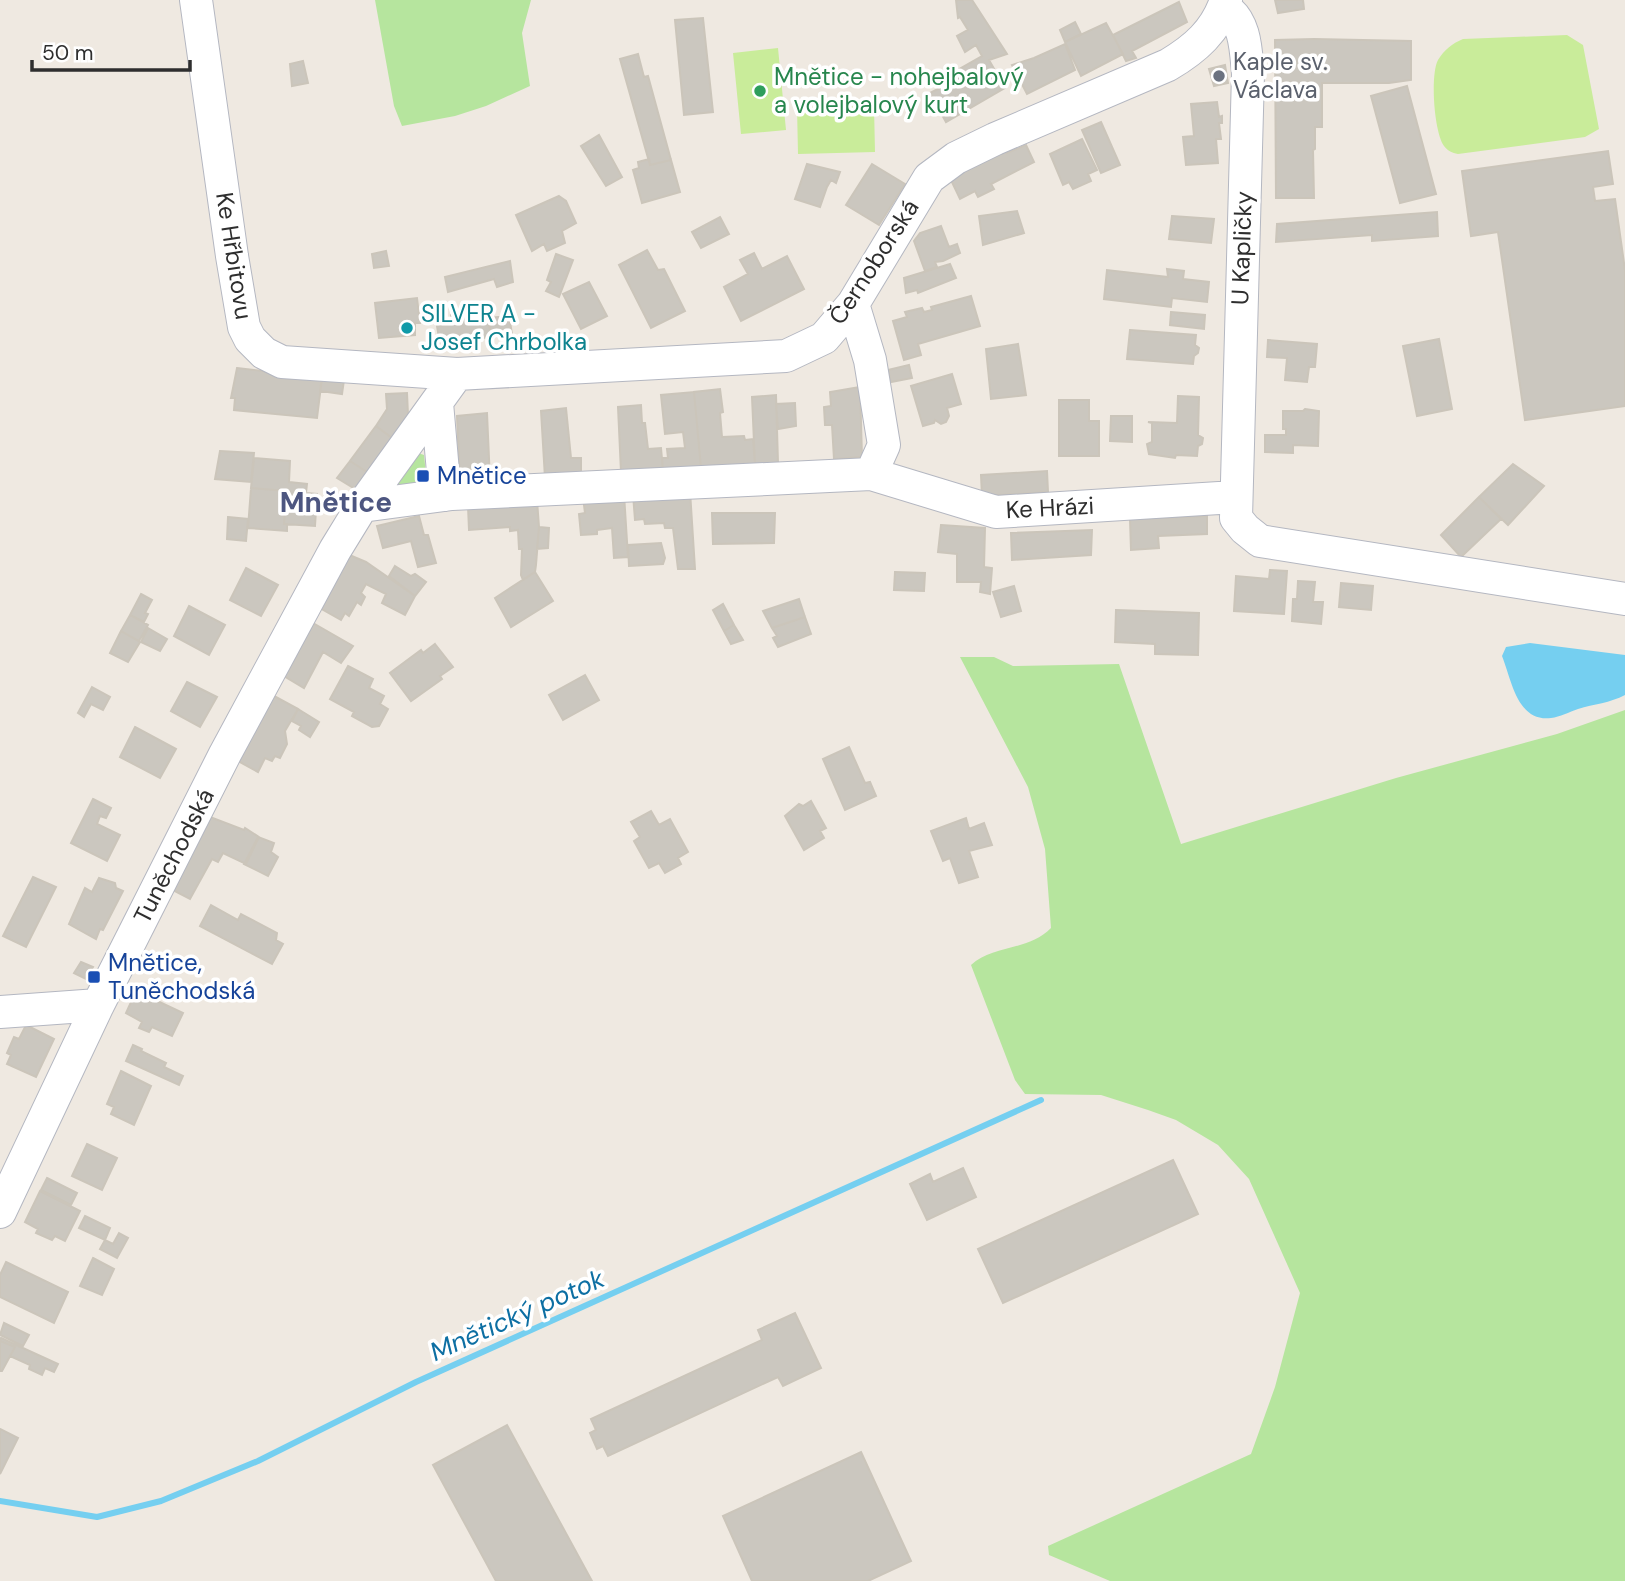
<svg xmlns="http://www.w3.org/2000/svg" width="1625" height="1581" viewBox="0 0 1625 1581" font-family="'DM Sans',sans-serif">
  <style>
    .green { fill: #b6e59e }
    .pitch { fill: #c9ec9a }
    .water { fill: #75cff0 }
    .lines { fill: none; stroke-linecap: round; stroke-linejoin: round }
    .stream { stroke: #75cff0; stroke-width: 6 }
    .building { fill: #cbc7bf; stroke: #cbc5ba; stroke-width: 2 }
    .minor-casing { stroke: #b4b7c1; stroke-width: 34 }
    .minor { stroke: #fff; stroke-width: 32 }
    .worship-dot { fill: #6b7280; stroke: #fff; stroke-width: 2.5 }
    .leisure-dot { fill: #2e9e5b; stroke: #fff; stroke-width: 2.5 }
    .culture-dot { fill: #0f9aa8; stroke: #fff; stroke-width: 2.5 }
    .transit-dot { fill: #1a4fb4; stroke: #fff; stroke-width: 2.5 }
    .labels { text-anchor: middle; stroke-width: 7; stroke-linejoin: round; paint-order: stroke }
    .worship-label { font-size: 24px; fill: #5b616d; stroke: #fff; text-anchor: start }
    .leisure-label { font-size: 24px; fill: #27864d; stroke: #fff; text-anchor: start }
    .street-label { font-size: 24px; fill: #2e2e2e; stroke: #fff }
    .culture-label { font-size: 24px; fill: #0d838f; stroke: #fff; text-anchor: start }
    .transit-label { font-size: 24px; fill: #164399; stroke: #fff; text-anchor: start }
    .water-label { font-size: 26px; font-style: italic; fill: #0d6fa3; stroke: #fff }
    .quarter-label { font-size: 28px; font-weight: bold; fill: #4d5680; stroke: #fff }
  </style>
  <rect width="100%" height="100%" fill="#efe9e1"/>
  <path class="green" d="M375 0H531L522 33 530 86 486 106 455 116 402 126 394 106Z
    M418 453 424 455 427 484 399 487 398 477Z
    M960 657H994L1013 666 1119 664 1181 844 1396 778 1557 734 1625 710V1581H1110L1049 1555 1048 1546 1251 1454 1275 1387 1300 1293 1249 1179 1218 1145 1176 1120 1148 1110 1101 1095 1025 1094 1015 1080 971 965C992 945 1029 951 1051 928L1045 849 1028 787Z"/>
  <path class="pitch" d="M1567 35 1583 45 1599 129 1585 137 1458 154C1452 153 1448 151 1444 146 1434 132 1430 75 1438 60 1444 50 1453 43 1463 39Z
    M778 48 786 130 741 134 733 53Z
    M874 106 875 152 798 154 797 107Z"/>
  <path class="water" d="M1530 643 1625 655V695C1610 703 1594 704 1578 709 1569 712 1560 717 1551 718 1517 722 1512 681 1502 656L1506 647Z"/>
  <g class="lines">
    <path class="stream" d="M0 1501 97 1517 161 1501 258 1461 416 1382 1041 1100"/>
  </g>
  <path class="building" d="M956 0H972L1007 54 989 60 1005 88 946 122 930 93 942 87 938 81 982 56 976 45 965 52 957 36 968 30 960 17 958 18Z
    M1275 0H1303L1304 9 1278 13Z
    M1179 2 1187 22 1132 51 1136 58 1126 61 1113 35Z
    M703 18 713 112 684 115 675 20Z
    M1075 22 1081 34 1065 42 1060 30Z
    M1106 23 1123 54 1081 76 1065 42Z
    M1314 39 1411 41V80L1389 83H1322V127H1315V149L1313 150 1314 198H1276L1275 40Z
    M1065 44 1075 70 1027 94 1012 65 1034 58Z
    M638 54 644 77 648 76 671 160 650 165 620 59Z
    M303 61 308 83 292 86 290 64Z
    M1225 65 1228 83 1214 86 1209 69Z
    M1407 86 1436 194 1400 203 1371 96Z
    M1217 102 1219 117 1222 116V123H1219L1221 139H1216L1218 163 1186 165 1183 137 1194 136 1191 104Z
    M1101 122 1120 165 1101 173 1082 130Z
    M599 135 622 177 606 186 581 146Z
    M1082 139 1097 170 1088 174 1091 181 1073 189 1069 182 1063 185 1050 154Z
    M1026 145 1034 162 991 184 994 189 978 197 975 191 960 199 950 178 1006 151 1007 153Z
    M1608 151 1613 184 1593 187 1595 201 1615 199 1625 270V406L1525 420 1498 232 1471 236 1462 171Z
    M649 159 650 165 671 160 680 192 642 203 633 170 639 168 638 162Z
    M807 164 840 172 836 183 831 180 827 187 820 207 795 199Z
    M872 164 905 184 879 225 846 205Z
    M559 196 566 201 576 223 562 231 565 243 547 251 544 244 532 251 516 215Z
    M1017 211 1024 233 983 245 979 216Z
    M1437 212 1438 236 1372 241V235L1276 242 1277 224Z
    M1172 216 1214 219 1211 243 1169 239Z
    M720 217 729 234 701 248 692 232Z
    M941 226 949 247 957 244 960 253 943 261 935 262 937 267 925 271 914 241 920 233Z
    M647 250 658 270 664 269 685 311 651 328 619 265Z
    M386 251 389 266 374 268 372 254Z
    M754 253 762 269 787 256 804 289 741 321 724 287 748 274 740 260Z
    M556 254 573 260 559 297 546 291 551 282 547 280Z
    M510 261 513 282 497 287 494 279 448 292 445 277Z
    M950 264 956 278 918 293 917 290 906 293 904 278Z
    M1167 269 1184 271 1183 279 1209 282 1207 302 1172 298 1171 307 1104 299 1107 270 1168 277Z
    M589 282 607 316 581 329 563 294Z
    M971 296 980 326 918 344 921 355 904 360 893 321 907 317 905 312 922 308 924 312 932 310 931 307Z
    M417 298 420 323H415V335L379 338 375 303Z
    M1171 312 1205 315 1204 329 1170 325Z
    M468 313V322L489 320 491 337 440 344 437 326 452 324 451 315Z
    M509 316 512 334 491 337 488 318Z
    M1130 330 1196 335 1195 345 1199 348 1198 353 1194 356 1193 364 1127 359Z
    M1439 339 1452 409 1417 416 1403 346Z
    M1268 340 1317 344 1315 367H1309L1307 382 1285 380 1287 358 1267 357Z
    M1018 344 1026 395 991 399 986 349Z
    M909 365 912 378 891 382 888 370Z
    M237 368 322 378 317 418 234 410 235 398H231Z
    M952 374 961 404 947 408 949 416 946 422 941 424 935 420 934 423 923 426 911 386Z
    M322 378 344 380 342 394 320 391Z
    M860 387 862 457 834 459 832 425H825L824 407 831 406 830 392Z
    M720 389 723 412 720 413 722 437 744 436 745 440 753 439 755 465 701 468 694 392Z
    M694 392 701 468 663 470 662 458H668L667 449 685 448 683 432 665 434 661 395Z
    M407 393 408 415 392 438 376 426 387 409 386 394Z
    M776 395 778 463 755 465 752 397Z
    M1178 396 1199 397 1198 435 1203 438 1202 444 1198 446 1197 456 1176 455 1175 458 1149 454 1147 444 1152 442V423L1148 422 1177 423Z
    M1059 400H1089V421H1099V456H1059Z
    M795 403 796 426 778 429 776 404Z
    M641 405 642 423H645L648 449 661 448 663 470 621 472 618 407Z
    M566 408 571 458H581V475L545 478 541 411Z
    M1305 409 1319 411 1318 446 1293 445V453L1265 452V435H1286V429H1283V411H1303Z
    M487 413 490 481 460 485 457 416Z
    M1111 416H1132V442L1110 441Z
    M376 426 392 438 367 472 350 461Z
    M220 451 254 453 251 482 215 479Z
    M254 458 290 461 289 482 307 484 306 493 317 494 315 526 284 524 286 491 251 488Z
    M350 461 367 472 355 489 337 478Z
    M1513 464 1544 486 1508 525 1479 497Z
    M1047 471 1048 492 982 496 981 475Z
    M251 488 286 491 284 524H287V531L248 528Z
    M690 491 695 569H678L673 528H665L664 523 645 524 644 519 635 520 633 494Z
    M624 494 628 557 614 558 612 528 597 530V534L581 535 579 514 585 513 583 497Z
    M1479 497 1501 519 1461 557 1441 535Z
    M537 500 539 527 536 565 535 572 523 580 521 575 522 549H519L518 530 510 531V527L469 530 468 506Z
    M712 513H775L774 543 713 544Z
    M419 516 424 535H428L436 563 418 567 411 541 383 548 377 526Z
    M1207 516V534L1158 536 1159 548 1131 550 1130 519Z
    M228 517 248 519 246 541 227 539Z
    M941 525 985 528 984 567 992 568 990 594 980 592 981 582H957V554L938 552Z
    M539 527 549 528 548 548 537 549Z
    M1092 530 1091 555 1012 560 1011 533Z
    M661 543 665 558 663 564 629 566 628 545Z
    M347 554 366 562 415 596 405 615 382 603 386 594 366 584 361 593 365 597 361 605 357 602 349 616 345 613 341 620 320 608Z
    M395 566 411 576 415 574 426 582 415 596 389 576Z
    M246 568 278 585 261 616 230 600Z
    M1270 570 1287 571 1284 614 1234 611 1236 576 1269 579Z
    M535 572 553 601 511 627 495 598Z
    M895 572 925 573 924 591 894 590Z
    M1298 581 1315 582 1313 602H1323L1321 624 1292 621 1293 599H1297Z
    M1341 583 1373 586 1371 610 1339 607Z
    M1014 586 1021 611 1001 617 993 592Z
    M141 594 152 600 145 613 148 614 144 622 130 615Z
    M799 599 805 617 772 628 763 611Z
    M723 604 734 625 724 631 713 610Z
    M189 606 225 625 209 655 174 636Z
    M1116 610 1199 613 1198 655 1155 654V644L1115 642Z
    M130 615 148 625 139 641 121 631Z
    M805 617 811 634 778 647 773 638 777 636 772 628Z
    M313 623 353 646 341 663 323 652 304 688 282 675Z
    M734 625 743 640 731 644 724 631Z
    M148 628 167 639 160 651 141 642Z
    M121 631 140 642 128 662 110 653Z
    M435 644 453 667 440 676 442 679 411 701 390 673 421 650 423 653Z
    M348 666 373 679 369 688 384 696 380 704 388 709 379 726 372 727 352 716 354 712 330 699Z
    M585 675 599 700 563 720 549 695Z
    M187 682 217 697 200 727 171 711Z
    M92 687 110 697 103 710 91 704 84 717 78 713Z
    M274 696 298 709 285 731 287 744 280 758 275 756 272 761 265 758 258 772 238 761Z
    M298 709 319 722 310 737 299 730 301 726 292 721Z
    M135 727 176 749 160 778 120 757Z
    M849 747 865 783 870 782 876 796 845 810 823 759Z
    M93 799 111 808 106 818 100 816 97 824 120 835 107 861 71 843Z
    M811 801 826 828 820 831 824 838 804 850 785 816 799 804 803 806Z
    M651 811 659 825 670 819 688 852 678 858 681 864 665 873 659 863 649 868 634 841 640 837 631 822Z
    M210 817 244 830 245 828 259 837 246 864 223 853 218 862 212 859 190 899 169 888Z
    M966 818 969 829 984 823 992 845 969 851 978 877 959 883 950 858 943 861 931 831Z
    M258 837 274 843 271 852 278 857 268 876 244 864Z
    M33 877 56 887 26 947 3 936Z
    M99 878 115 883 116 888 123 891 103 930 100 929 96 939 69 924 85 888 92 892Z
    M211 905 238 920 241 914 277 933 276 940 283 944 272 964 200 926Z
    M81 962 93 967 86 979 74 973Z
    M136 991 183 1013 172 1036 152 1027 149 1032 139 1028 142 1022 126 1013Z
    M26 1025 54 1039 36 1077 7 1064 11 1055 7 1053 14 1037 19 1039Z
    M133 1045 142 1049 141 1051 166 1063 164 1067 183 1076 179 1085 126 1061Z
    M121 1071 151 1086 134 1125 111 1114 114 1107 107 1104Z
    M87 1144 117 1158 102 1190 72 1176Z
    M1173 1160 1198 1214 1003 1303 978 1249Z
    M963 1168 976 1197 927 1220 910 1184 930 1174 933 1182Z
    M47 1178 77 1193 71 1205 41 1190Z
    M40 1191 80 1211 65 1241 55 1236 52 1240 36 1233 38 1229 25 1222Z
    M85 1216 110 1228 105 1240 79 1228Z
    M119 1233 128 1238 117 1258 100 1249 105 1240 113 1244Z
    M93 1258 114 1269 102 1295 80 1286Z
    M6 1262 68 1292 54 1323 0 1297V1275Z
    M795 1313 821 1368 783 1386 778 1377 608 1456 603 1446 597 1449 590 1433 596 1430 591 1419 762 1340 758 1330Z
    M4 1323 29 1335 23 1346 0 1335Z
    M1 1338 58 1364 54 1372 45 1368 42 1375 29 1369 30 1365 10 1356 15 1347 0 1341Z
    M0 1341 15 1347 2 1371H0Z
    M507 1425 592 1581H496L433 1465Z
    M0 1429 18 1438 0 1474Z
    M861 1452 911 1561 868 1581H752L723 1516Z"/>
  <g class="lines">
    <defs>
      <path id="minor" d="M196 0 232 256 244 327 250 339 264 353 282 362 457 374
        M1224 8C1246 20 1246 52 1248 74L1236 518 1245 529 1260 541 1625 599
        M853 304 870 360 884 445 871 474
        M437 403 445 495
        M362 506 452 494 871 474 996 512 1235 497
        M0 1012 98 1005
        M0 1212 98 1005 225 754 335 550 362 506 457 374 786 356 824 338 853 304 929 178 956 158 995 139 1168 65C1195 49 1216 31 1226 0"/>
    </defs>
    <use href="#minor" class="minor-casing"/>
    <use href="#minor" class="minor"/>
  </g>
  <circle class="worship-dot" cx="1219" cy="76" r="7"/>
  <circle class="leisure-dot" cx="760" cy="91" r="7"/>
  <circle class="culture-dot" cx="407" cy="328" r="7"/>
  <g class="transit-dot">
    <rect x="416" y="469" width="14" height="14" rx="3.5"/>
    <rect x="87" y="970" width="14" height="14" rx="3.5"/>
  </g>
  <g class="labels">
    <g class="worship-label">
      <text x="1233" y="70">Kaple sv.<tspan x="1233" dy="28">Václava</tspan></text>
    </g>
    <g class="leisure-label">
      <text x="774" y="85">Mnětice - nohejbalový<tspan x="774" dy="28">a volejbalový kurt</tspan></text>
    </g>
    <g class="street-label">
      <text transform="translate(1242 248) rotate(-88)" y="8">U Kapličky</text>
      <text transform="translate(234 256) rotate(81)" y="8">Ke Hřbitovu</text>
      <text transform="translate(874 262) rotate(-57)" y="8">Černoborská</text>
      <text transform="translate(1050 508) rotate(-3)" y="8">Ke Hrázi</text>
      <text transform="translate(174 856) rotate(-63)" y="8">Tuněchodská</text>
    </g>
    <g class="culture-label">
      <text x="421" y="322">SILVER A -<tspan x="421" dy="28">Josef Chrbolka</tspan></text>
    </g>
    <g class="transit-label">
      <text x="437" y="484">Mnětice</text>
      <text x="108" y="971">Mnětice,<tspan x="108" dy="28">Tuněchodská</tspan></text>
    </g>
    <g class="water-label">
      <text transform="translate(517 1315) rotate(-24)" y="9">Mnětický potok</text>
    </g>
    <g class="quarter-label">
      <text x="336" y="512">Mnětice</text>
    </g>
  </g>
  <path d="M32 60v10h158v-10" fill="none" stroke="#2e2e2e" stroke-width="3.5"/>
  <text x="42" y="60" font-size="21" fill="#2e2e2e" stroke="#ffffff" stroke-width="5" paint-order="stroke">50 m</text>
</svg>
